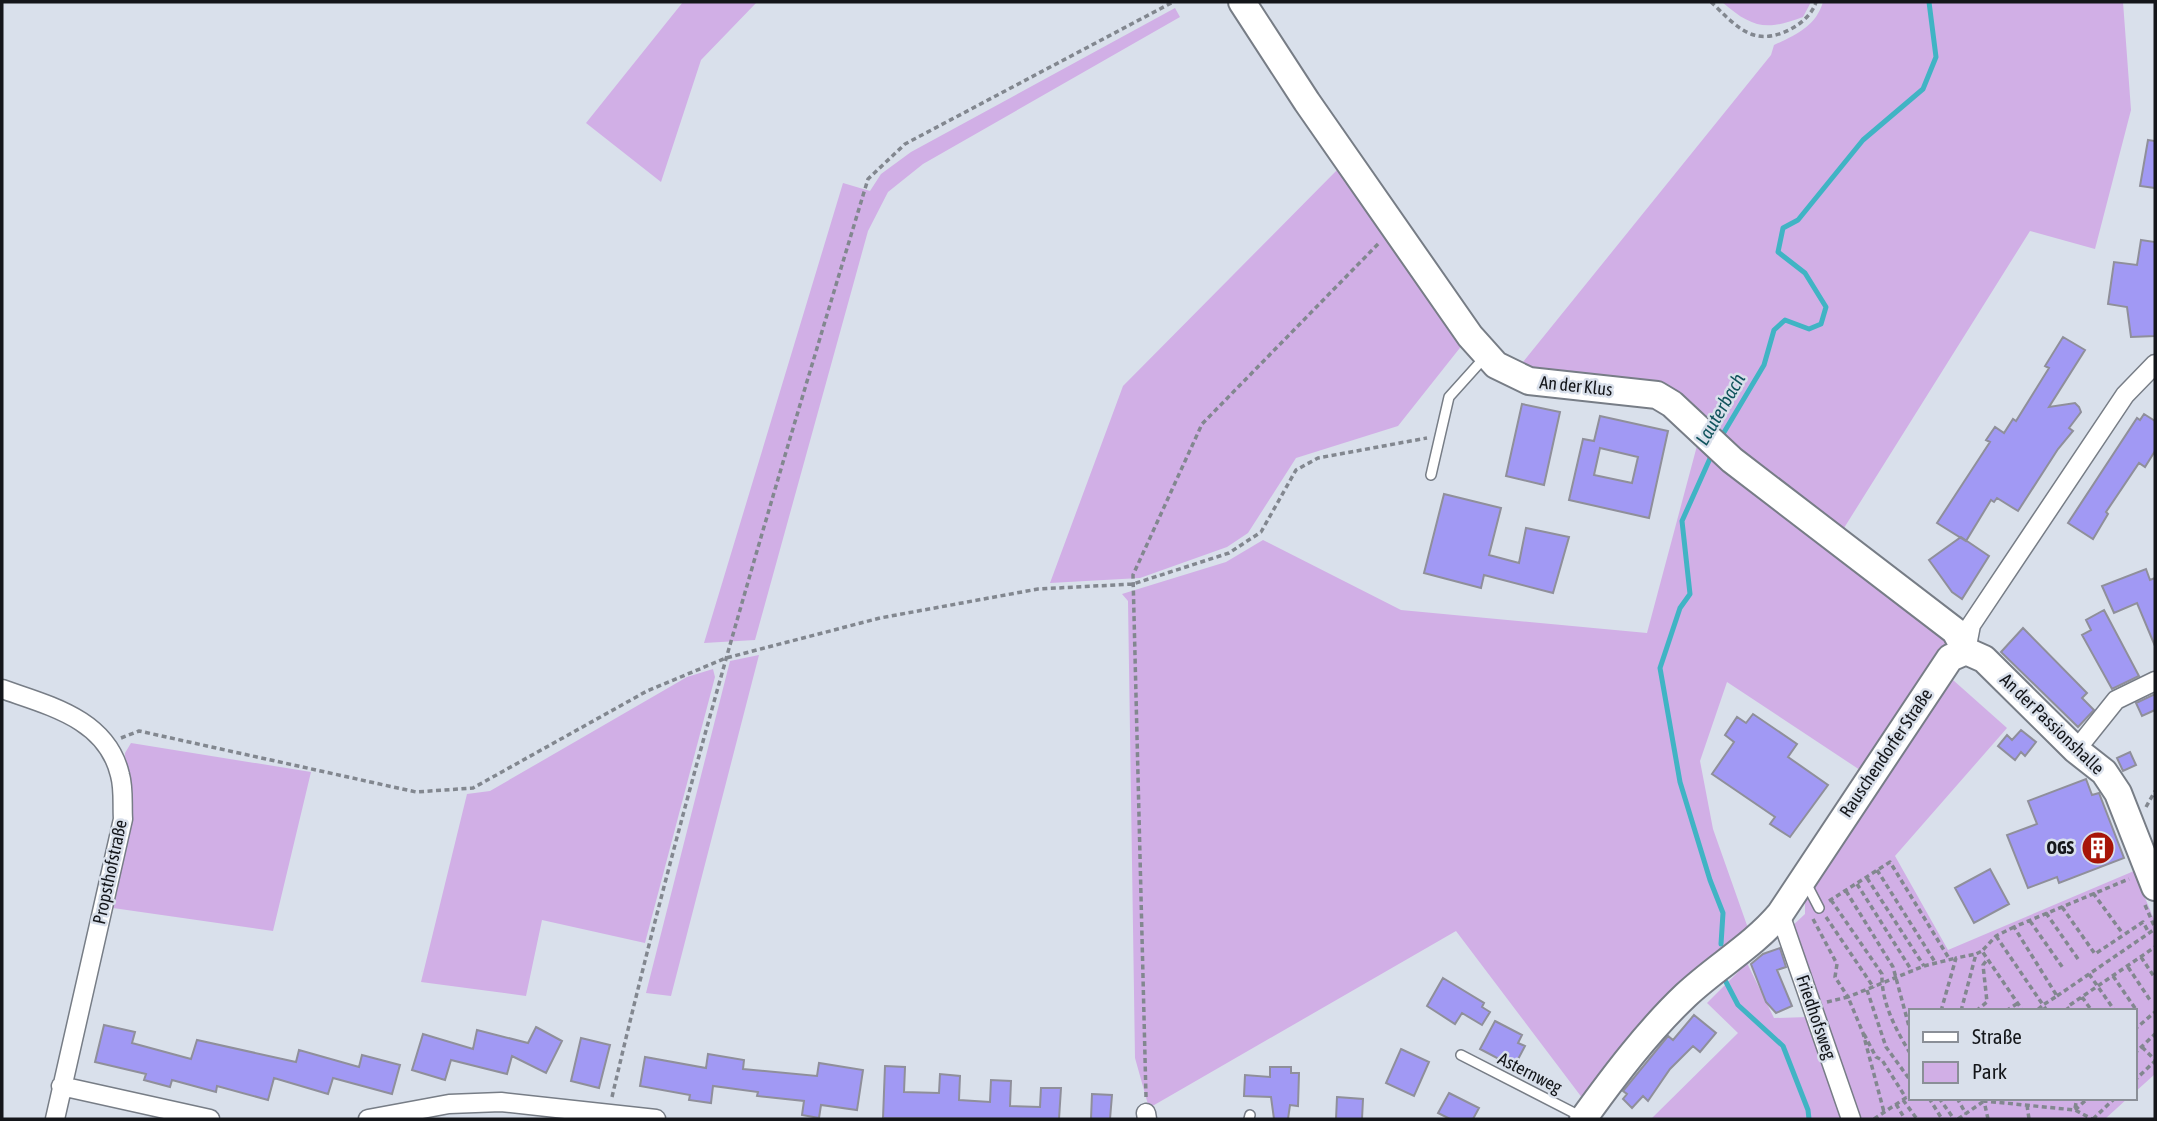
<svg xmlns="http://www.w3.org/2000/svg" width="2157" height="1121" viewBox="0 0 2157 1121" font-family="'Asap Condensed',sans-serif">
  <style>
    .green { fill: #d1afe6 }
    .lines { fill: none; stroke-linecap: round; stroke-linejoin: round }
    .stream { stroke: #40b4c4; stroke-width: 5 }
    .building { fill: #a199f4; stroke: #8f8f9a; stroke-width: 2; fill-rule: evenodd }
    .lane-casing { stroke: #777d86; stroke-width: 12 }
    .street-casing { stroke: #777d86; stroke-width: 21 }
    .secondary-casing { stroke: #777d86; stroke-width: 30 }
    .path { stroke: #82878f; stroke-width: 3.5; stroke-dasharray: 5 3.5; stroke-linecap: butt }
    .lane { stroke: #fff; stroke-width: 9 }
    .street { stroke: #fff; stroke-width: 18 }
    .secondary { stroke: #fff; stroke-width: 26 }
    .labels { text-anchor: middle; stroke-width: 5; stroke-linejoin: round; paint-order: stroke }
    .street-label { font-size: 18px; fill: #14161a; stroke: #d9e0eb }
    .poi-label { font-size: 18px; font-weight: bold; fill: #14161a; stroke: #d9e0eb; text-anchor: end }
    .water-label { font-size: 19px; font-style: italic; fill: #10535c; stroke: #d9e0eb }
  </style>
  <rect width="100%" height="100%" fill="#d9e0eb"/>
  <path class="green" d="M683 2H757L701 60 661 182 586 123Z
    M1722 2H1811L1803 17C1766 31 1752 28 1722 2Z
    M1823 2H2123L2131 110 2095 249 2030 231 1839 536 1679 399 1519 367 1771 55 1774 45C1796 35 1816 26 1823 2Z
    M1175 8 1180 17 923 164 888 192 868 231 755 640 704 643 843 183 870 191 881 174 911 152Z
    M1342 165 1463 344 1398 426 1296 458 1248 533 1227 547 1140 578 1050 583 1123 386Z
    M1698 442 1943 631 1947 648 1863 772 1727 682 1700 761 1713 829 1749 931 1586 1103 1456 931 1149 1108 1135 1058 1128 601 1122 594 1226 562 1263 540 1401 610 1647 633Z
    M759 655 671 996 646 993 730 661Z
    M713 669 715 677 645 943 542 920 526 996 421 982 467 794 490 791 687 677Z
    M1953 680 2007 728 1895 856 1948 950 2134 871 2155 922V1074L2134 1093V1011H1910V1098H2128L2105 1119H1856L1825 1012 1790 928 1805 914V896Z
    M131 743 311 772 273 931 113 908 128 826 125 753Z
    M1747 963 1774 1018 1808 1017 1844 1119H1651L1738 1033 1707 1003Z"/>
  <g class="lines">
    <path class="stream" d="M1720 439 1764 365 1774 330 1785 320 1809 329 1821 324 1826 307 1805 273 1778 252 1783 228 1798 220 1863 140 1923 89 1936 57 1929 2
      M1712 454 1682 521 1690 594 1680 608 1660 668 1680 782 1710 880 1723 913 1721 944
      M1726 982 1738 1005 1783 1046 1808 1110 1809 1119"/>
  </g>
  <path class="building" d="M2148 140 2155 141V188L2140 186Z
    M2141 240 2155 242V336L2131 337 2127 307 2108 304 2114 262 2137 265Z
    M2063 337 2085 350 2049 407 2075 403 2079 407 2081 412 2069 428 2073 431 2058 449 2018 511 1997 498 1994 502 1991 500 1966 541 1937 523 1990 442 1986 440 1995 427 2004 433 2013 419 2016 421 2049 368 2045 366Z
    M1522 404 1560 412 1544 485 1506 476Z
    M2144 414 2155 421V451L2145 467 2139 463 2106 512 2108 514 2093 539 2068 523 2137 418 2140 420Z
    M1600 416 1668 431 1649 518 1569 500 1583 439 1594 441ZM1600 448 1638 457 1632 483 1594 475Z
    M1444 494 1501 508 1489 555 1519 563 1526 528 1569 537 1553 593 1484 575 1481 588 1424 573Z
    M1961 537 1989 556 1962 599 1952 592 1929 560Z
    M2146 569 2150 580 2155 578V646L2137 603 2114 613 2102 586Z
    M2104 610 2139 676 2112 689 2082 635 2091 630 2086 620Z
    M2023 628 2087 693 2082 698 2094 710 2078 727 2001 652Z
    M2155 694V710L2142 716 2136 703Z
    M1753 714 1797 744 1788 757 1828 785 1790 837 1770 824 1775 817 1712 774 1734 742 1725 735 1737 717 1746 723Z
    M2021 730 2036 742 2025 756 2021 752 2015 760 1998 746 2007 735 2012 740Z
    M2130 752 2136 765 2123 771 2117 758Z
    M2086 779 2092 795 2099 793 2124 858 2059 883 2057 877 2028 888 2007 835 2037 824 2028 801Z
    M1990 869 2009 904 1974 923 1955 888Z
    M1780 948 1786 967 1777 970 1792 1006 1776 1013 1766 1002 1751 964 1763 954Z
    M1443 978 1484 1003 1482 1007 1490 1012 1482 1025 1462 1013 1455 1024 1427 1006Z
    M1694 1015 1716 1033 1700 1052 1693 1046 1670 1069 1648 1101 1643 1096 1632 1108 1623 1099 1627 1094 1623 1091 1668 1036 1673 1040Z
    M1495 1021 1522 1035 1518 1043 1525 1046 1514 1067 1480 1049Z
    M104 1025 135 1032 132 1043 191 1059 197 1040 296 1062 299 1050 359 1067 362 1055 400 1065 392 1094 333 1078 328 1094 274 1078 268 1100 217 1086 216 1092 172 1080 170 1087 144 1080 146 1074 95 1062Z
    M536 1027 562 1041 546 1073 512 1056 507 1074 451 1060 445 1080 412 1070 423 1034 473 1049 477 1030 528 1043Z
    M581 1038 610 1045 599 1088 571 1081Z
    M1401 1049 1429 1062 1414 1096 1386 1083Z
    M708 1054 744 1060 743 1069 817 1076 819 1063 863 1070 857 1110 821 1105 819 1118 802 1115 804 1101 757 1096 758 1092 713 1086 711 1103 689 1100 690 1095 640 1086 645 1057 706 1068Z
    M885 1066 905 1067 904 1092 939 1093 940 1074 960 1076 959 1100 990 1102 991 1080 1011 1081 1010 1106 1040 1107 1041 1088H1061L1059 1119 883 1118Z
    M1270 1067H1291V1073H1299L1298 1106 1290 1105 1288 1119H1274L1271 1097 1244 1096 1245 1075 1270 1077Z
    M1449 1093 1479 1108 1473 1119H1450L1438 1113Z
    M1092 1094 1112 1095 1110 1119H1091Z
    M1337 1097 1363 1099 1362 1119H1336Z"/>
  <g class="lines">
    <defs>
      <path id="lane" d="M1431 475 1449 397 1485 357
        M1805 881 1819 908
        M1461 1055 1582 1117
        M1249 1119 1250 1115"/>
      <path id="street" d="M1966 651 1971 625 2125 395 2155 364
        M2 689C50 706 107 719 120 775 124 789 122 805 123 819L55 1119
        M2076 750 2116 700 2155 681
        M1780 914 1851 1119
        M61 1086 210 1119
        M1146 1113 1147 1119
        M368 1119 449 1104 501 1102 656 1119"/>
      <path id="secondary" d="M1242 2 1307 102 1470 336 1496 365 1529 381 1657 395 1672 404 1732 460 1955 631 1966 651
        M1966 651 1984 659 2076 750 2104 772 2118 793 2155 887
        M1583 1119C1614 1076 1648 1031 1686 995 1717 966 1753 946 1780 914L1950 658 1966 651"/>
    </defs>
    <use href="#lane" class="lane-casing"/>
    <use href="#street" class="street-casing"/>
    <use href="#secondary" class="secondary-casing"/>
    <path class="path" d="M1711 2C1723 13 1737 30 1754 35 1776 42 1810 23 1816 2
      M121 738 139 731 416 792 473 788 647 691 726 658 880 618 1038 589 1133 584 1229 553 1261 532 1296 470 1318 458 1427 438
      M2146 807 2155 791
      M1877 870 1935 962
      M1867 878 1924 966
      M1857 884 1912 971
      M1846 891 1893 967 1910 1030
      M2093 893 2123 934
      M1831 900 1882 974C1881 1002 1896 1030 1910 1053
      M1829 901 1890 862 1950 960
      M2145 905 2155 928
      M2062 907 2095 954 2143 922 2149 933
      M2046 913 2078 959
      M1826 917 1874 988
      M1813 919 1837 964 1835 977 1848 997 1924 966 1956 958
      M2030 921 2063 968
      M2014 927 1996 936 1982 951 2023 1011
      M1996 936 2043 1005 2036 1011
      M2141 957 2155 978
      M2128 967 2150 1000
      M2089 974 2115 1011
      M2113 976 2137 1011
      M1867 990 1886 1047 1910 1080
      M2057 996 2155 929
      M2082 997 2092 1011
      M1827 1002 1848 997 1863 1033 1884 1112
      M1941 1011 1956 958 1976 954
      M1961 1011 1976 954 1982 951
      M1976 1011 1987 1002 1983 965 1987 960
      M2006 1011 2018 1003
      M2047 1011 2043 1005 2057 996 2014 927 2129 879
      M2070 1011 2067 1007 2155 947
      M2134 1030 2155 1012
      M1864 1034 1876 1057 1882 1060 1906 1098
      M2142 1047 2155 1060
      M2134 1054 2155 1034
      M2134 1081 2155 1061
      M612 1097C684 788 776 483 868 179L905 144 1173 2
      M1146 1097 1133 575 1202 424 1379 243
      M1929 1098 1942 1119
      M1939 1098 1954 1119
      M1957 1098 1966 1114
      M1903 1100 1917 1119
      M1896 1104 1905 1119
      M2027 1105 2029 1119
      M2075 1108 2077 1098
      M2075 1110 2088 1098
      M1874 1119 1910 1095
      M1958 1119 1984 1101 1982 1098
      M1988 1119 1984 1101 2075 1110 2092 1119
      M2093 1119 2115 1098"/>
    <use href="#lane" class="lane"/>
    <use href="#street" class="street"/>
    <use href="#secondary" class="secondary"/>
  </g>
  <defs>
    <symbol id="building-disc" viewBox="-11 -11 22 22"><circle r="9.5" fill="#a71508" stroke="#d9e0eb"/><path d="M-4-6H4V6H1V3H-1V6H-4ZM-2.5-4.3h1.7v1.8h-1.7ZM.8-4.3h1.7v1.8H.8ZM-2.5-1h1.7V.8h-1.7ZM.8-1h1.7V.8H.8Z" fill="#fff"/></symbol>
  </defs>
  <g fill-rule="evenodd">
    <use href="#building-disc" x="2079" y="829" width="38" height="38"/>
  </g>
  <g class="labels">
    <g class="street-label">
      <text transform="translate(1576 386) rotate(6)" y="6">An der Klus</text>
      <text transform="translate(2052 724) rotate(44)" y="6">An der Passionshalle</text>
      <text transform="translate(1886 753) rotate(-56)" y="6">Rauschendorfer Straße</text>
      <text transform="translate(110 872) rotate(-78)" y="6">Propsthofstraße</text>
      <text transform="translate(1816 1017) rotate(71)" y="6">Friedhofsweg</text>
      <text transform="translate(1530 1073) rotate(27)" y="6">Asternweg</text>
    </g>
    <g class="poi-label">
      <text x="2074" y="854">OGS</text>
    </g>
    <g class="water-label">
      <text transform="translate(1720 409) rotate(-60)" y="7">Lauterbach</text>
    </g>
  </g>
  <rect width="2157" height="1121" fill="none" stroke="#14161a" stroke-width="7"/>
  <rect x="1909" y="1009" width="228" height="91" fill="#d9e0eb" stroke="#8a8f97" stroke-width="2"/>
  <rect x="1923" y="1032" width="35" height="10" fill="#ffffff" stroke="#8a8f97" stroke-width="2"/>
  <text x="1972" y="1044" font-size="21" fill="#14161a">Straße</text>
  <rect x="1923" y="1062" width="35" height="21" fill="#d1afe6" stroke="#8a8f97" stroke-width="2"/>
  <text x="1972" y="1079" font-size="21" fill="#14161a">Park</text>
</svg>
